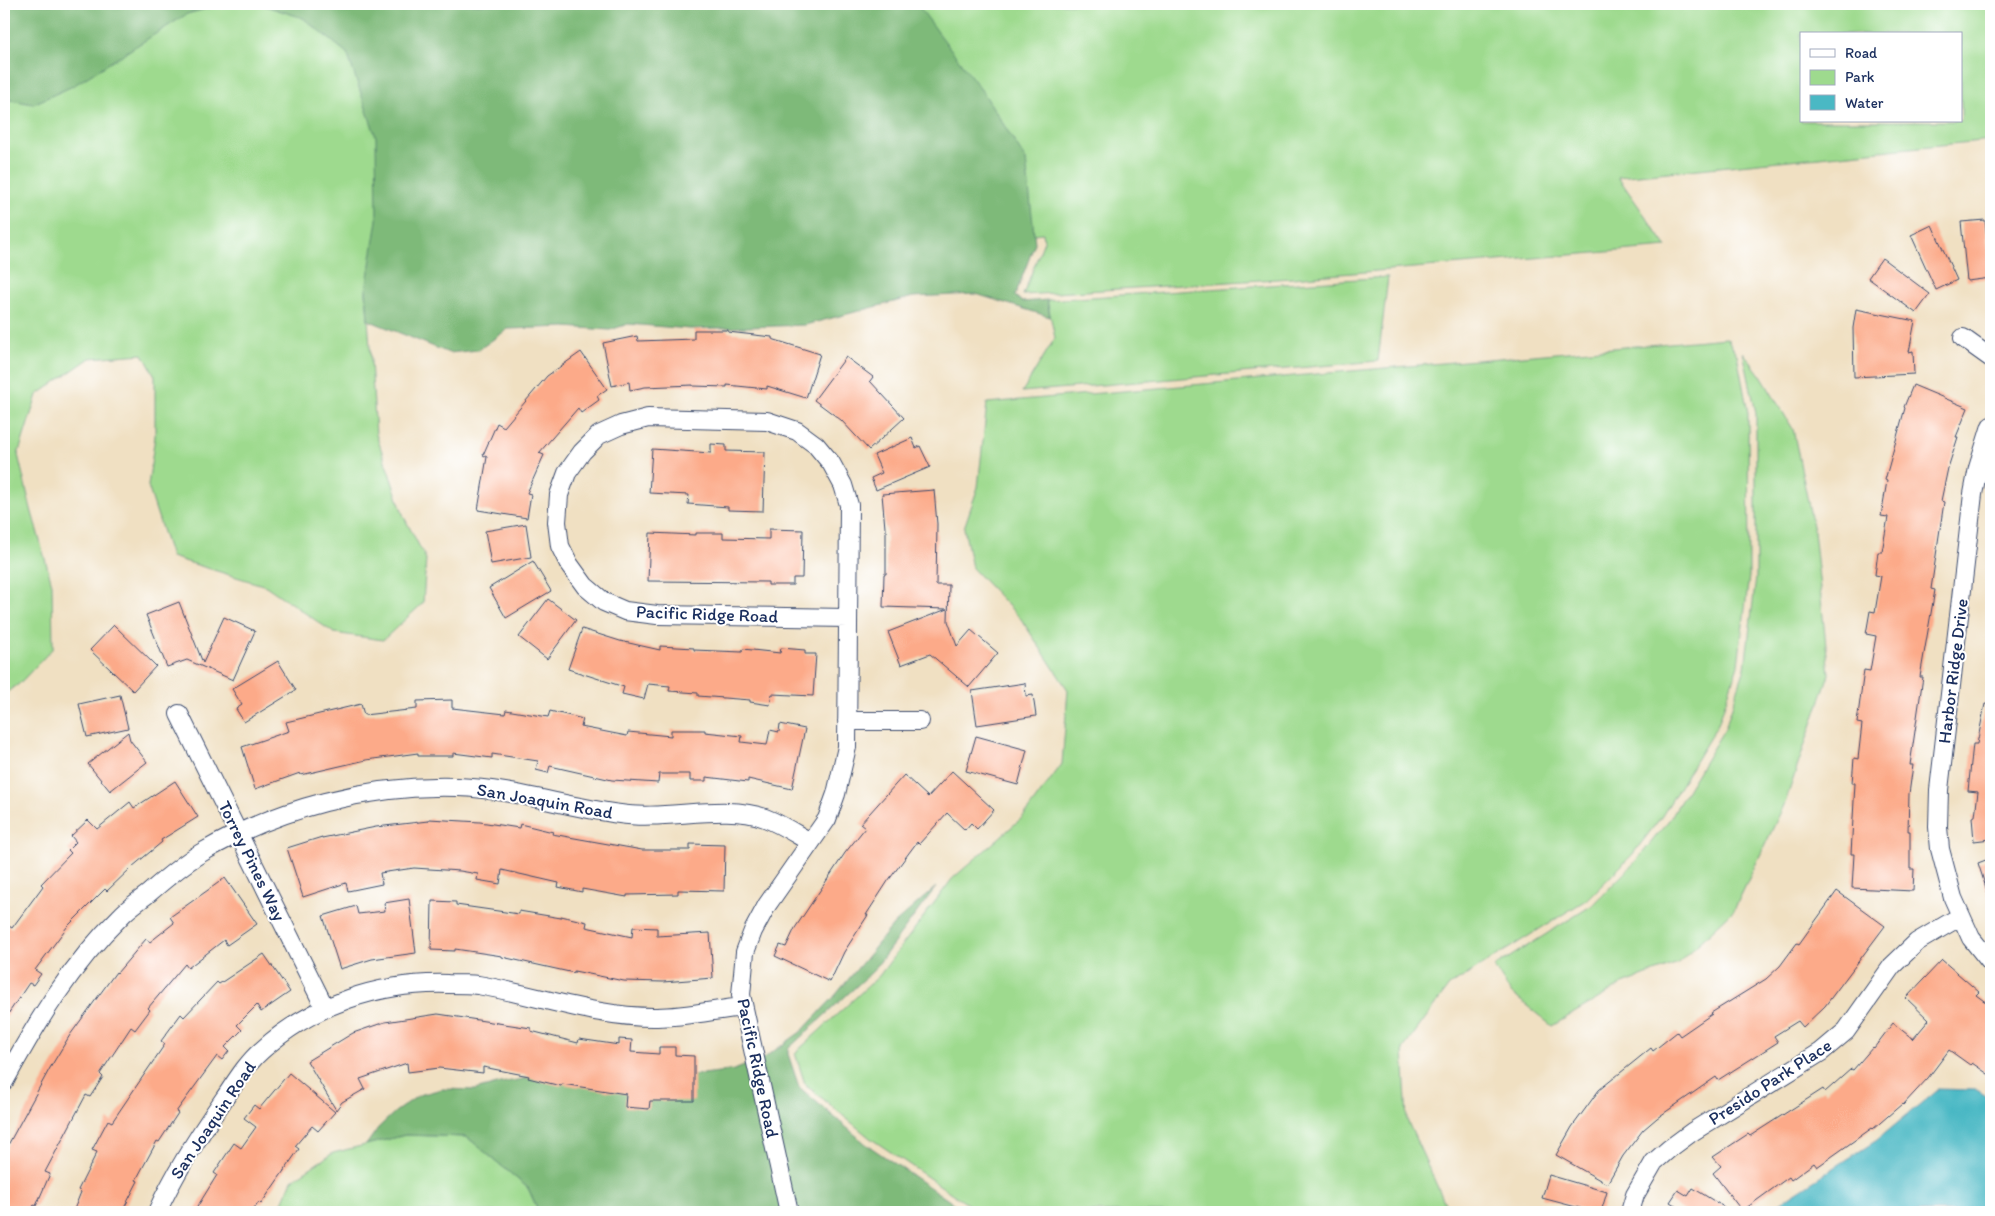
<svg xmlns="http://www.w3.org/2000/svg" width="1995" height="1216" viewBox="0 0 1995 1216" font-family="Itim,sans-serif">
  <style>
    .green { fill: #9eda8e; stroke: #5c8476; fill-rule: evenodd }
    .forest { fill: #7eba79; stroke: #4c746c }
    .water { fill: #4ab8c4; stroke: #327491 }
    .building { fill: #fcaa89 }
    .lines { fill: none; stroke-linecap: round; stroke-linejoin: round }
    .minor-casing { stroke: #3b4a6d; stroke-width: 20 }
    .minor { stroke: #fff; stroke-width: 18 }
    .labels { text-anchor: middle; stroke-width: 4; stroke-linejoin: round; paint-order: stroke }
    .street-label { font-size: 18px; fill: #1b2f5e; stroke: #fff }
  </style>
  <rect width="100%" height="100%" fill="#fff"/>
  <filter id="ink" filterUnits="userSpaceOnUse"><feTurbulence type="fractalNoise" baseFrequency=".02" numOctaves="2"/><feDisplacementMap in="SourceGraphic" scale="10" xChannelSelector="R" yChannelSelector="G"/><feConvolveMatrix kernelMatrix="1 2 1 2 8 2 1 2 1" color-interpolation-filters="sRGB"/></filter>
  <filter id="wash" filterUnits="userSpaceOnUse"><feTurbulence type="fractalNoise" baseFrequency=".0096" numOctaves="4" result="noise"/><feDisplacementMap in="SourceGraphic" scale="20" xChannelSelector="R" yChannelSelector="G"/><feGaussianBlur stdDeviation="1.12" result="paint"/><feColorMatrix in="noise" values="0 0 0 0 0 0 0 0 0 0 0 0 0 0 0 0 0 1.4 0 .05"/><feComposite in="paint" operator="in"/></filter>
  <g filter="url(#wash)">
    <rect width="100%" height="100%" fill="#f0e0c2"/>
    <path class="green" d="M4 4H1991V140L1618 177 1667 247 1292 278 1023 295 1044 241 1043 233 911 246 366 290 376 434 404 517 426 559 423 603 383 640 334 633 266 586 171 557 148 486 155 436V376L143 354 90 358 37 395 18 455 31 509 52 584 53 648 19 684 4 694ZM1801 34H1961V121H1801Z
      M1388 277 1378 361 1022 392 1055 338 1047 300Z
      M1727 338 1737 355 1748 413 1749 576 1738 665 1718 724 1662 816 1632 855 1589 898 1449 986 1403 1049 1407 1120 1449 1212H979L870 1138 805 1084 795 1053 879 976 952 879 1023 817 1062 764 1068 690 1021 619 972 568 964 528 978 487 987 403Z
      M1743 352 1761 376 1793 429 1814 531 1829 674 1785 803 1734 910 1678 963 1623 984 1552 1026 1511 993 1494 967 1594 904 1637 860 1669 820 1725 728 1745 668 1756 577V413Z
      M405 1135 467 1137 528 1188 539 1212H278L292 1180 333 1153Z"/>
    <path class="forest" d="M4 4H225L187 14 73 86 33 104 4 99Z
      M259 4H917L985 95 1026 160 1035 243 1015 296 1022 302 1047 300 1050 317 976 294 913 297 805 325 690 329 628 324 610 330 565 327 508 329 478 350 449 353 368 320 366 290 377 220 376 137 347 53 303 18Z
      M936 887 873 971 788 1049V1054L799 1087 866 1144 966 1212H539L528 1188 467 1137 405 1135 366 1145 378 1128 395 1112 419 1095 442 1089 475 1090 501 1083 550 1074 673 1078 734 1070 764 1058 802 1031 833 998 894 924Z"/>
    <path class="water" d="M1938 1089 1977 1090 1991 1099V1212H1766L1877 1140Z"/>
    <g id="blocks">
      <path class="building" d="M1985 220 1991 278 1967 281 1961 222Z
        M1932 225 1957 280 1936 290 1911 235Z
        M1882 258 1930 294 1916 313 1868 278Z
        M1856 309 1915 321 1909 352 1913 351 1914 374 1854 377 1853 328Z
        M694 330H728V332L772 337V339L820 354 806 398 767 386V389L727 385V387L693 386V385L645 387 630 390 629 382 612 386 603 343 637 336 638 341 694 339Z
        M581 352 607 389 597 396 599 400 581 413 578 408 539 453 544 455 527 493 531 494 527 518 478 510 487 457 483 455 497 423 504 427 547 376Z
        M846 357 873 377 870 381 904 418 869 450 841 420 814 400Z
        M1913 385 1968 408 1956 437H1958L1948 468 1941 501 1944 502 1931 589 1935 590 1920 677H1923L1910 765H1913L1909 794 1908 831H1910V869H1914L1913 891 1852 888 1854 854H1851L1855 783H1852L1854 758 1858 759 1862 724 1857 723 1864 670 1870 671 1876 636 1866 634 1870 611 1875 612 1881 576 1875 575 1878 552H1882L1888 517 1881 516 1887 481 1885 480 1905 408 1904 407Z
        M912 438 916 448 920 446 930 467 876 490 871 478 882 473 874 455Z
        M711 444 726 445V451L765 452 763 511 728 510V507L688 504 689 495 649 493 652 449 711 453Z
        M934 490 937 524 936 585H949L948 621 957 646 971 630 998 653 969 687 930 654 901 665 888 632 947 609 883 607 884 574H886V528H885L882 494Z
        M526 524 531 557 491 564 485 531Z
        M769 529 803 530 802 578H793V585H768V582L648 581 650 533 696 535V533H723V538L769 539Z
        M533 561 551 591 506 618 489 588Z
        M548 599 576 620 547 659 519 637Z
        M179 602 203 663 224 617 255 631 233 680 187 660 167 667 146 615Z
        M114 625 156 666 133 691 90 650Z
        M582 629 620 641 660 650V646L694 648V650L742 652 743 649 780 653 781 648 805 650V654H816L813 696 772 694 770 705 750 702V700L698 696V693L669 691 670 686 648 684 644 699 622 694 624 687 568 669Z
        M278 661 296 690 244 722 236 709 242 705 232 689Z
        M1025 683 1026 696 1033 695 1036 716 977 725 972 691Z
        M120 695 128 728 87 737 79 704Z
        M452 700V708L505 714 506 710 548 717 550 711 583 719 581 727 627 736 628 732 671 736V730H705V732L742 736 741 742 767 745 770 730 779 732 780 724 805 729 792 789 748 779V782L706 777V781H690V774H659L658 783 612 780 550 766 548 773 536 770 538 761 492 754V758L453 753V756H418V753L366 760 301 775 300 773 255 789 242 747 289 731 286 722 361 704 364 715 417 709V701Z
        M1985 704 1991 705V839L1974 841 1972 817 1975 816 1978 792 1968 791 1973 744H1977Z
        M128 732 130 740 147 762 110 791 88 764Z
        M976 736 1027 750 1018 785 966 771Z
        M952 771 994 810 977 829 971 823 965 830 947 813 919 844 917 842 888 881 866 915H868L844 952 830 982 775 956 780 945 786 947 795 928 845 853 865 828 860 824 904 775 928 797Z
        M175 781 198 817 161 840 162 842 132 867 107 891 105 889 67 927 35 970 41 974 33 985 29 983 4 1020V923L12 928 43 886 41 884 71 853 68 850 76 842 71 836 88 820 97 829 130 802 134 808Z
        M429 819 480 822 519 828 520 824 553 832 552 834 642 850H690V844L725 845 724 891 678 890V894L627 895V897L582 889V892L558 887 559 883 502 870 500 884 477 880 478 874 460 871 414 868 380 873 382 884 348 891 346 883 303 897 287 848 322 837V838L376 827 428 821Z
        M1991 858V896L1989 897 1978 863Z
        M225 878 257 924 227 945 224 940 188 968 185 964 148 1008 150 1010 135 1030 131 1027 100 1074 103 1077 90 1097 86 1095 45 1172 50 1174 36 1206 34 1205 30 1212H4V1157L8 1145 50 1068 70 1035 116 972 117 973 146 939 150 942 174 923 170 917Z
        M1837 891 1885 926 1825 1006 1803 1027 1798 1021 1774 1036 1778 1042 1718 1080 1716 1077 1657 1118 1643 1130 1623 1156 1607 1184 1556 1155 1572 1127 1599 1090 1651 1048 1653 1051 1677 1032 1680 1036 1712 1014 1711 1013 1766 979 1780 966 1797 943 1799 944Z
        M409 899 416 953 372 959 340 969 323 916 356 906 358 914 385 911 384 903Z
        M432 901 456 902V905L519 914V911L561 918V916L587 922 586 927 632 937 633 927 657 928V936L710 933 713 978 663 982 624 981 574 971V973L502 957V956L455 949V951L431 950Z
        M264 954 290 992 261 1012 257 1005 237 1025 242 1030 225 1047 229 1051 222 1060 217 1056 176 1112 178 1113 159 1142 157 1141 136 1180 138 1181 122 1212H73L81 1192 78 1190 97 1152 92 1150 108 1120 112 1122 165 1044 161 1041 181 1014 184 1017 217 982 219 984Z
        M1942 960 1979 992 1976 995 1991 1006V1076L1972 1063 1970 1065 1949 1050 1928 1078 1903 1105 1902 1104 1873 1129 1872 1128 1817 1167 1814 1163 1791 1180 1789 1177 1742 1211 1713 1173 1721 1166 1713 1157 1748 1134 1750 1136 1823 1089 1825 1092 1851 1069 1853 1070 1873 1047 1874 1048 1893 1023 1913 1039 1929 1020 1906 998Z
        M438 1014 531 1028V1031L578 1043 579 1039 619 1045V1039L632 1040 631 1052 659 1054V1047H675V1055L694 1056V1101H650L649 1109 625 1107 626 1094 562 1084 561 1086 528 1078 529 1076 483 1067V1073L439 1068 408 1072 407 1063 360 1079 365 1089 342 1102 336 1110 307 1061 353 1033 385 1022Z
        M289 1073 335 1112 318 1131 312 1126 295 1146 299 1149 261 1204 259 1202 252 1212H194L217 1175 214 1173 234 1143 241 1148 256 1127 244 1118 254 1105 259 1109Z
        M1549 1175 1607 1192 1601 1212H1595L1542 1198Z
        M1693 1188 1732 1212H1686L1670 1202 1678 1190 1688 1196Z"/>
    </g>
  </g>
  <g filter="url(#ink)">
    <use href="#blocks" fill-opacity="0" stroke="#3b4a6d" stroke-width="1"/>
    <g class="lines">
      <defs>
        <path id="minor" d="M1963 338 1991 358
          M1991 426 1978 468 1973 494 1939 790 1938 827 1940 849 1953 898 1971 938 1991 963
          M179 714 325 1008
          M847 721H920
          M4 1082C36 1023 71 965 120 917 128 908 139 901 149 893 165 879 183 864 201 853 278 808 369 784 458 787 513 789 565 807 620 814 665 821 725 803 765 818 781 824 796 834 810 842
          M157 1212C175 1172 199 1135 224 1099 235 1083 246 1064 261 1051 312 1004 380 982 448 984 458 984 469 984 478 985 538 995 596 1018 657 1017 685 1017 715 1010 743 1007
          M789 1212 741 995 745 952 753 931 767 905 827 819 836 794 847 747 849 505 843 485 831 463 816 445 797 431 767 421 648 418 621 425 599 435 582 452 567 473 559 495 557 522 560 546 569 564 585 586 604 602 625 611 657 615 848 618
          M1630 1212 1635 1195 1654 1162 1669 1149 1692 1132 1821 1052 1846 1031 1892 966 1917 942 1961 916"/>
      </defs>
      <use href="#minor" class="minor-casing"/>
      <use href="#minor" class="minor"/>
    </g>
  </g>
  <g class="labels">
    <g class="street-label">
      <text transform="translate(707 614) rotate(2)" y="6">Pacific Ridge Road</text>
      <text transform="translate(1953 671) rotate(-83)" y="6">Harbor Ridge Drive</text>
      <text transform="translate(545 801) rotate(10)" y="6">San Joaquin Road</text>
      <text transform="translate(252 861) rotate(64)" y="6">Torrey Pines Way</text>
      <text transform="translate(758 1068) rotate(78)" y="6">Pacific Ridge Road</text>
      <text transform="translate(1770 1082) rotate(-33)" y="6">Presido Park Place</text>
      <text transform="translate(213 1120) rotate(-56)" y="6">San Joaquin Road</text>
    </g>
  </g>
  <rect width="1995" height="1216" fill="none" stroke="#fff" stroke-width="20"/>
  <rect x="1800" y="32" width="162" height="90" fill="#ffffff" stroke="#a4acbf"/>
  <rect x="1810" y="49" width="25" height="8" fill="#ffffff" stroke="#a4acbf"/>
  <text x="1845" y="58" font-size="15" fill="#1b2f5e">Road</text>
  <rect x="1810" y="70" width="25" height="15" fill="#9eda8e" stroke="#a4acbf"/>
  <text x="1845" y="82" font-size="15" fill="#1b2f5e">Park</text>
  <rect x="1810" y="95" width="25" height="15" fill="#4ab8c4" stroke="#a4acbf"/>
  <text x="1845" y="108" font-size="15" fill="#1b2f5e">Water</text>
</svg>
